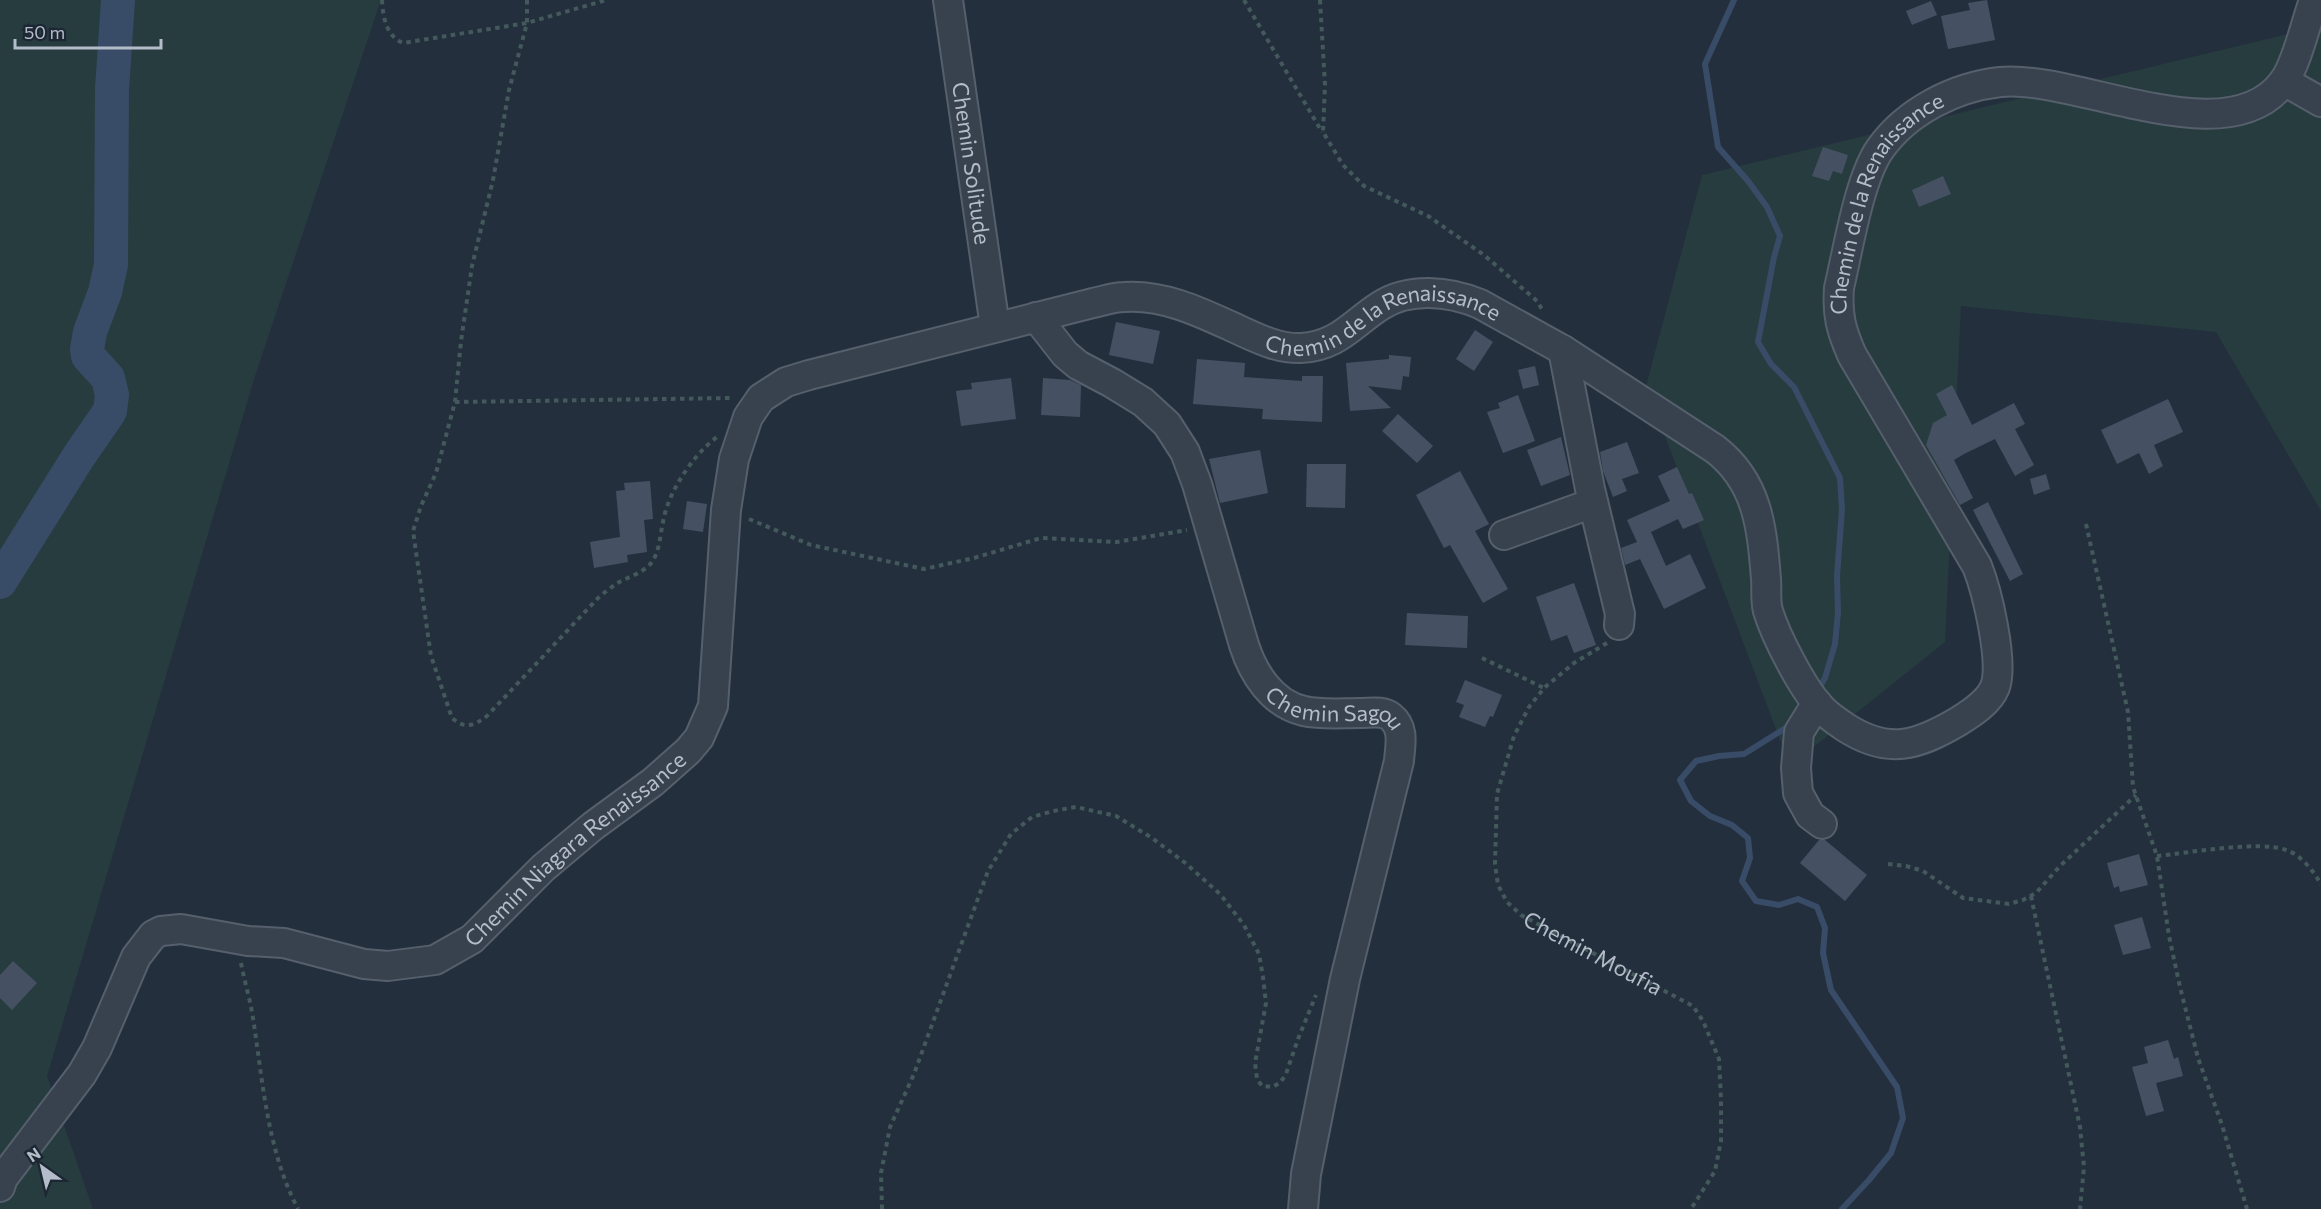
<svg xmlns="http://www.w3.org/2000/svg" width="2321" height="1209" viewBox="0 0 2321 1209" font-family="Commissioner,sans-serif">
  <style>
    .green { fill: #263c3f }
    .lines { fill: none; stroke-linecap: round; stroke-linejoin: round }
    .stream { stroke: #394c67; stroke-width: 6 }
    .river { stroke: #394c67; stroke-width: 34 }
    .building { fill: #455162 }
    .minor-casing { stroke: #565f6c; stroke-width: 32 }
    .path { stroke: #44595c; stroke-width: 4; stroke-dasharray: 4.5 4.5; stroke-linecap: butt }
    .minor { stroke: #38414e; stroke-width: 28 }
    .labels { text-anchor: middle; stroke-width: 4.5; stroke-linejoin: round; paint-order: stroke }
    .street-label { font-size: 22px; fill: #b4bcc9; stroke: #1d2633 }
  </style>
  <rect width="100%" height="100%" fill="#242f3e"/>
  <path class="green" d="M0 0H381L255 376 47 1076 93 1209H0Z
    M2321 11V511L2216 332 1961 306 1945 642 1790 766 1646 386 1702 175 2317 27Z"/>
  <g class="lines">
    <path class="stream" d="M1734 0 1705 64 1718 147 1748 181 1767 207 1780 236 1774 257 1758 342 1771 364 1794 387 1840 478 1842 509 1837 576 1838 612 1835 644 1825 678 1818 690
      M1792 724 1744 754 1719 756 1696 761 1680 780 1691 801 1710 816 1732 825 1748 838 1750 858 1742 881 1756 901 1779 905 1798 899 1817 907 1825 928 1823 953 1831 990 1897 1087 1903 1118 1891 1153 1869 1180 1842 1209"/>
    <path class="river" d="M0 582 79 456 110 411 112 395 108 378 88 356 87 349 90 332 105 292 111 265 112 89 118 0"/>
  </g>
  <path class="building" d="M1987 0 1995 40 1948 49 1941 16 1970 10 1968 3Z
    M1931 1 1937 15 1912 25 1906 11Z
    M1823 147 1848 155 1842 174 1833 171 1829 181 1812 176Z
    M1943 176 1951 194 1919 207 1912 190Z
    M1116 322 1160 331 1153 364 1109 355Z
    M1475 330 1493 342 1474 371 1456 359Z
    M1389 355 1411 357 1409 377 1403 376 1401 390 1368 386 1391 408 1350 411 1346 363 1389 359Z
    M1197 359 1245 363 1244 377 1302 381V376H1323L1322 422 1262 419 1263 409 1193 404Z
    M1535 366 1539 385 1523 389 1518 370Z
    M1011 378 1016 419 961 426 956 391 972 389 971 383Z
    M1043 378 1070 380 1081 385 1080 417 1041 415Z
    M1952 385 1972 425 2014 403 2025 424 2015 429 2034 465 2015 476 1995 439 1964 454 1954 460 1973 498 1960 505 1926 445 1933 423 1947 415 1936 394Z
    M1518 395 1535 441 1503 453 1487 412 1500 408 1498 403Z
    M2168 399 2183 432 2154 445 2163 466 2149 474 2139 453 2117 464 2101 430Z
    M1398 414 1433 446 1417 463 1382 431Z
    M1561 437 1570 475 1541 486 1527 450Z
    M1627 442 1639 473 1622 479 1627 491 1613 497 1603 471 1600 452Z
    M1260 450 1268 493 1220 503 1209 459Z
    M1307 464H1346L1345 508 1306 507Z
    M1677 467 1689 494 1692 493 1704 520 1683 529 1678 519 1651 532 1666 566 1690 554 1706 588 1664 609 1640 559 1625 565 1621 548 1637 542 1627 520 1670 501 1658 476Z
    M1460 471 1489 524 1475 531 1508 589 1483 603 1450 545 1444 548 1416 495Z
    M2046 474 2050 489 2034 495 2030 479Z
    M650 481 653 519 644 520 647 552 627 555 628 562 594 568 590 542 620 537 616 491 625 490 624 483Z
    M687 501 707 504 703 532 683 529Z
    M1988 502 2023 574 2010 581 1973 510Z
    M1574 583 1596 645 1574 653 1567 635 1551 641 1536 597Z
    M1407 613 1468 616 1467 648 1405 645Z
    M1465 680 1502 695 1493 717 1490 716 1485 727 1459 717 1464 705 1456 702Z
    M1819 840H1825L1867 875 1845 901 1800 863Z
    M2139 854 2148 885 2120 892 2119 886 2114 888 2107 863Z
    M2142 917 2151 948 2123 955 2114 925Z
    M13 961 37 983 12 1010 0 998V975Z
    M2168 1040 2174 1059 2178 1057 2183 1076 2156 1083 2164 1111 2146 1116 2132 1067 2148 1063 2144 1047Z"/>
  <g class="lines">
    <defs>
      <g id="minor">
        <path id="s2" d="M948 0 995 327"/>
        <path d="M2284 81 2321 102"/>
        <path id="s3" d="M1036 317 1065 354 1078 365 1112 383 1143 402 1167 424 1185 452 1197 484 1244 645C1253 673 1272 704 1304 711 1322 715 1341 713 1360 713 1370 713 1383 710 1391 717 1405 728 1400 746 1399 761L1345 979 1306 1174 1303 1209"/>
        <path d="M1563 350 1590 489 1620 614 1619 625"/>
        <path d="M1504 535 1593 503"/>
        <path d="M1817 703 1799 732 1796 768 1798 793 1810 815 1822 824"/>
        <path id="s4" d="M0 1187 3 1178 82 1074 97 1048 136 957 153 935 161 931 181 929 248 941 284 943 364 964 388 966 435 960 472 939 543 868 593 826 653 782 688 751 699 738 713 706 726 510 734 459 748 417 761 398 786 382 809 375 1093 303C1103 301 1114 297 1124 297 1164 294 1202 313 1237 329 1257 338 1278 349 1301 348 1338 346 1352 324 1380 306 1409 287 1449 291 1480 304L1563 350 1715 449C1758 482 1762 528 1766 579 1767 590 1765 600 1768 611 1776 637 1802 687 1820 707 1827 715 1836 721 1845 727 1888 755 1917 746 1959 721 1972 713 1989 702 1995 687 2004 662 1987 591 1977 566L1852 355C1841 330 1837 315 1839 288 1848 250 1859 179 1880 149 1907 111 1955 87 2000 82 2076 74 2229 158 2284 81 2297 63 2306 22 2314 0"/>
      </g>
    </defs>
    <use href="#minor" class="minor-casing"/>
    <g class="path">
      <path d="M382 0C383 17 386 36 403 43L527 23 606 0"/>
      <path d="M527 0V23L509 90 493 180 472 266 461 341 455 402 436 473 421 506 413 531 431 656 452 718C465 730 475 725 487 716L598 598C604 593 610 588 616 584 627 577 644 573 652 562 660 550 660 535 663 522 668 492 693 455 717 437"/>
      <path d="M1244 0 1322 132"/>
      <path d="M1320 0 1325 85 1323 132 1343 165 1364 186 1428 216 1484 255 1537 301 1543 311"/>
      <path d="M455 402 733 398"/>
      <path d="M749 519 811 545 924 569 974 558 1041 538 1117 542 1187 530"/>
      <path d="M2086 524 2128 712 2133 787 2157 856 2169 936 2180 987 2198 1058 2222 1125 2247 1209"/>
      <path id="s1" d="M1607 643 1574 663 1544 688 1529 707 1514 736 1497 794 1495 864 1498 885 1507 902 1521 915 1693 1006 1703 1021 1719 1059 1721 1100V1141L1715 1171 1691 1209"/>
      <path d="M1482 658 1544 688"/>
      <path d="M2157 856C2188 853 2259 840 2286 850 2300 854 2315 872 2321 885"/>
      <path d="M1888 864 1906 866 1923 871 1963 898 2009 904 2023 900 2036 893 2060 866 2136 795"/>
      <path d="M2031 896 2080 1127 2084 1167 2080 1209"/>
      <path d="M241 963C244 979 249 996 252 1012 263 1079 266 1148 298 1209"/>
      <path d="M882 1209 881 1173 890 1127 914 1074 988 871 1011 834 1032 817 1053 811 1076 807 1116 816 1152 838 1184 862 1220 894 1244 925 1259 954 1263 977 1266 1003 1255 1063 1257 1079 1262 1086 1272 1087 1280 1083 1286 1074 1298 1039 1316 995"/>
    </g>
    <use href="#minor" class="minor"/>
  </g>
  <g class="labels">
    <g class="street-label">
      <text dy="8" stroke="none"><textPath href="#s2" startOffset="165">Chemin Solitude</textPath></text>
      <text dy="8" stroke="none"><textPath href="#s4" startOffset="3346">Chemin de la Renaissance</textPath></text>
      <text dy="8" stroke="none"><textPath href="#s4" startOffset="1936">Chemin de la Renaissance</textPath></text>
      <text dy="8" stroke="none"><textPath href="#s3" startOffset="530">Chemin Sagou</textPath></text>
      <text dy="8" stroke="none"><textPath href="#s4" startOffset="764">Chemin Niagara Renaissance</textPath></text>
      <text dy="8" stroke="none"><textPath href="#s1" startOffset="406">Chemin Moufia</textPath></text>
    </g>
  </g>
  <g transform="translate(42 1167) rotate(326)" stroke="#1d2633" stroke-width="4.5" paint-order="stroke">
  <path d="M0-4.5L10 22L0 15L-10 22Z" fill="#b4bcc9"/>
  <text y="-9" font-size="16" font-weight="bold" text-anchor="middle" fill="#b4bcc9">N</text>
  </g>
  <path d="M15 39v9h146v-9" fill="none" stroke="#b4bcc9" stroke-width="3"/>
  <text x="24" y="39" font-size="18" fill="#b4bcc9" stroke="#1d2633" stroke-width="4.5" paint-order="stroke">50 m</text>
</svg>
